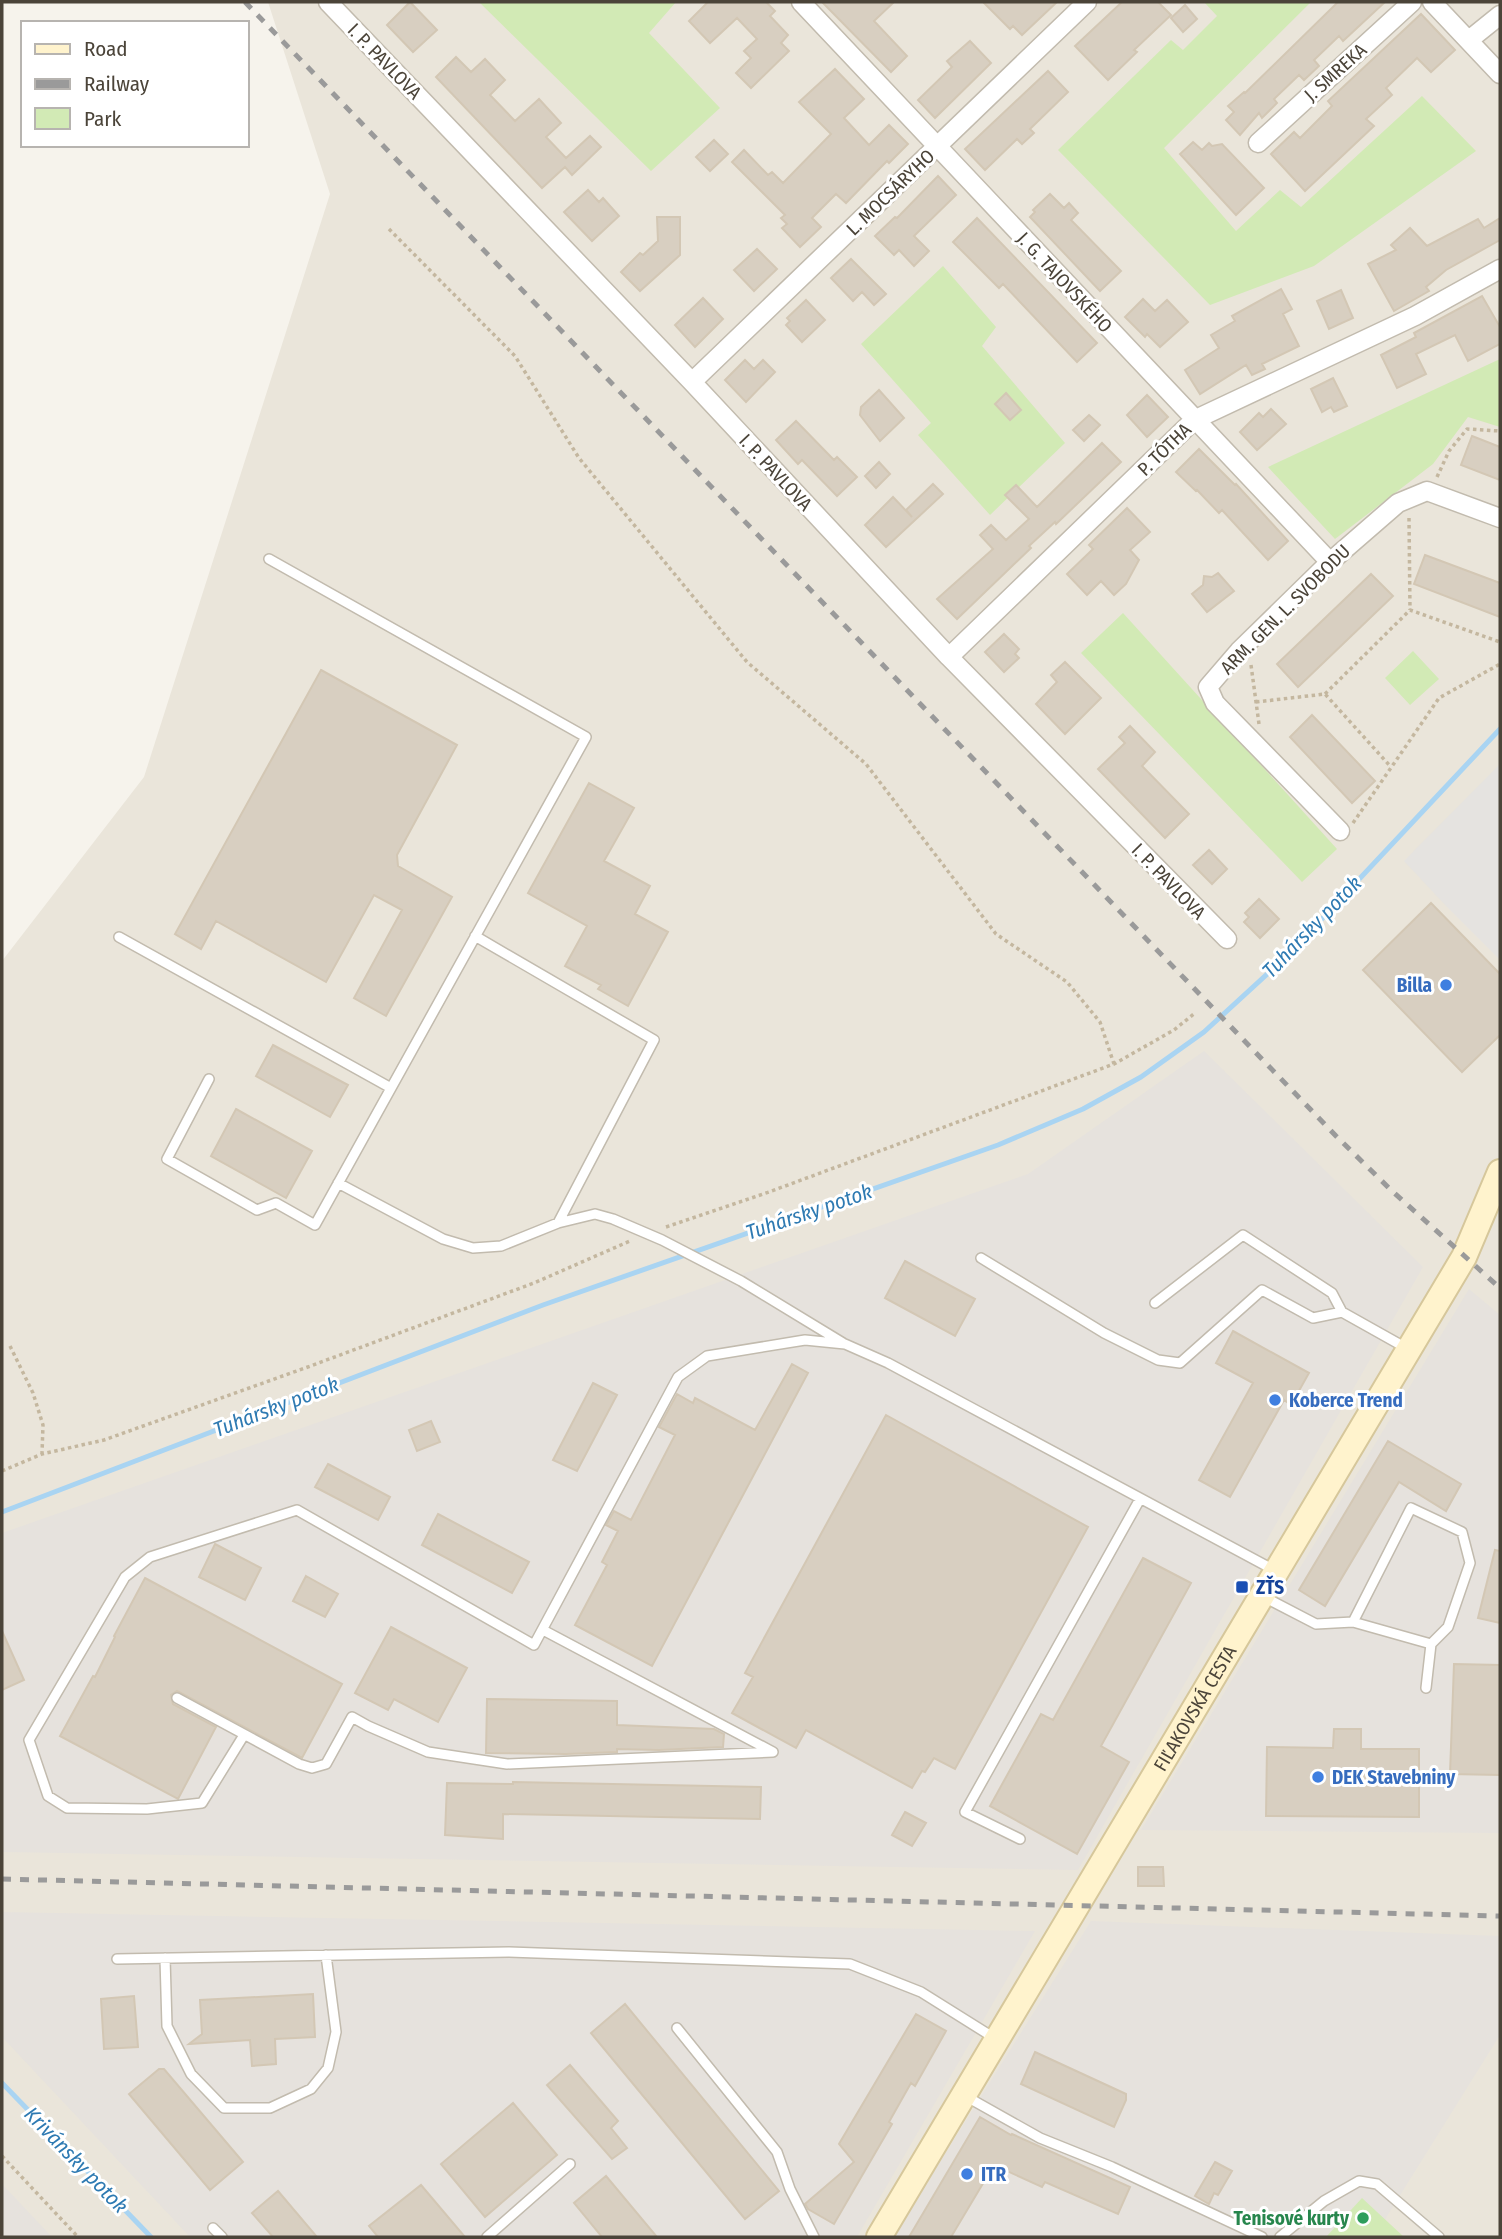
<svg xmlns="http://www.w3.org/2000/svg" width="1502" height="2239" viewBox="0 0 1502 2239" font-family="'Fira Sans Condensed',sans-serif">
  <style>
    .residential { fill: #eae5da }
    .industrial { fill: #e6e2dd }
    .green { fill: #d2eab5 }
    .parking { fill: #e5e3e0 }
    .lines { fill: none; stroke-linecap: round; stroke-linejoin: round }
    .stream { stroke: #a9d4f2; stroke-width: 5 }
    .building { fill: #d8cfc1; stroke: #d3c7b4; stroke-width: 2 }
    .lane-casing { stroke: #c2bbae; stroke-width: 12 }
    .street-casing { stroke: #c2bbae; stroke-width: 21 }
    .secondary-casing { stroke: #d6c79b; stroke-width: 28 }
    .path { stroke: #c4b79f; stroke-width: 3.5; stroke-dasharray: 3.5 3.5; stroke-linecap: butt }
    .lane { stroke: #fff; stroke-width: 9 }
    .street { stroke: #fff; stroke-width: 18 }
    .secondary { stroke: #fff3cd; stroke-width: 24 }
    .rail { stroke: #9a9a9a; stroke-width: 5; stroke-dasharray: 9 9; stroke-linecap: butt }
    .shop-dot { fill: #3f7fe0; stroke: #fff; stroke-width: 2.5 }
    .transit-dot { fill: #1a4fb4; stroke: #fff; stroke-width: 2.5 }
    .leisure-dot { fill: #2e9e5b; stroke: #fff; stroke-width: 2.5 }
    .labels { text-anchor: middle; stroke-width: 6; stroke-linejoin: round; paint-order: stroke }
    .street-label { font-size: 19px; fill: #4b4439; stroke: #fff }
    .shop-label { font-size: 19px; font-weight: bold; fill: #366cbe; stroke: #fff; text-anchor: start }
    .transit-label { font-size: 19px; font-weight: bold; fill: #164399; stroke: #fff; text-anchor: start }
    .leisure-label { font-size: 19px; font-weight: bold; fill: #27864d; stroke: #fff; text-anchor: end }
    .water-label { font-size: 21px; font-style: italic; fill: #2e7ab2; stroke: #fff }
  </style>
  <rect width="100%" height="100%" fill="#f6f3ec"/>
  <path class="residential" d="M268 2H1500V2237H2V961L144 777 330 194Z"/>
  <path class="industrial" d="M1204 1051 1423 1267 1078 1870 2 1852V1533L1028 1174Z
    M1469 1289 1500 1315V1833L1141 1830Z
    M2 1912 1035 1931 857 2237H190L2 2037Z
    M1091 1921 1500 1936V2035L1374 2237H893Z
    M2 2184 52 2237H2Z"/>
  <path class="green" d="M479 2H676L649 33 720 108 651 171Z
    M1204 2H1311L1164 148 1236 231 1280 190 1301 207 1422 96 1476 151 1314 266 1210 305 1058 150 1171 40 1183 50 1217 16Z
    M943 266 996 327 982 346 1065 443 990 515 918 435 931 423 861 344Z
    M1500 359V427L1468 417 1433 464 1335 539 1268 467Z
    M1123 613 1337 849 1302 882 1081 653Z
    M1413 651 1439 679 1410 705 1385 678Z
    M1362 2198 1404 2237H1326Z"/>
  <path class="parking" d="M1500 764V960L1448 908 1404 861Z"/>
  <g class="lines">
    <path class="stream" d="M2 1512 543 1305 998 1145 1083 1109 1141 1077 1204 1032 1288 955 1500 729
      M2 2083 151 2237"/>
  </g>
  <path class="building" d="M410 2 437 30 413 52 387 25Z
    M708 2H766L775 11 770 16 788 35 781 43 789 51 751 88 736 73 751 58 744 51 757 39 737 18 710 43 689 21Z
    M822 2H894L874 21 907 56 891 72Z
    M983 2H1057L1022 35 1013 26 1010 29Z
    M1122 2H1158L1171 15 1134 50 1137 52 1108 80 1075 46Z
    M1338 2H1385L1343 41 1339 36 1314 60 1319 66 1304 80 1299 75 1274 99 1277 103 1262 118 1259 113 1240 135 1226 120 1234 112 1228 106 1244 92 1245 93Z
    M1185 5 1197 19 1183 32 1171 18Z
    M1421 14 1455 50 1431 72 1417 58 1386 88 1392 95 1366 119 1374 126 1305 191 1271 154 1294 132 1300 138 1332 106 1328 101Z
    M970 41 991 63 935 118 918 100 952 67 947 61Z
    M456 57 471 72 485 59 505 80 490 95 515 121 539 99 561 123 546 137 566 158 590 136 601 147 572 175 565 167 542 188 436 77Z
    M835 69 864 99 844 118 869 145 889 125 908 144 889 163 887 161 846 203 836 194 812 218 821 227 800 247 782 228 787 224 781 218 785 215 732 162 744 150 768 175 772 172 783 183 831 134 799 102Z
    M1048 71 1068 92 1030 129 1034 133 1022 144 1017 139 985 170 965 149Z
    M714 140 728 154 710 171 696 157Z
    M1193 142 1202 150 1209 143 1212 146 1222 144 1264 188 1236 215 1180 154Z
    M938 176 956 195 914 236 929 251 914 266 899 250 894 255 875 236 895 217 897 218Z
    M588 190 599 202 603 198 619 216 592 241 564 212Z
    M1050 194 1064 208 1069 203 1078 213 1071 220 1121 271 1100 291 1030 217 1035 212 1033 210Z
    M657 217H680V255L640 291 621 272 640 253 643 255 658 241Z
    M977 218 1097 343 1077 362 1003 284 999 288 953 242Z
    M1500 218V240L1446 270 1426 287 1429 291 1394 311 1368 264 1396 250 1391 245 1410 228 1427 246 1478 219 1484 228Z
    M757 249 777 269 754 291 734 270Z
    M851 259 886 294 874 305 862 292 853 301 831 278Z
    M1281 289 1292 309 1283 314 1299 346 1262 364 1265 369 1252 375 1246 365 1200 394 1185 370 1219 348 1211 335 1235 321 1232 316Z
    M1341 290 1353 318 1329 329 1317 301Z
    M1482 296 1500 327V344L1468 361 1455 335 1416 354 1426 374 1397 388 1381 355 1416 337 1414 333Z
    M703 298 723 319 695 347 675 325Z
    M1143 299 1155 311 1167 300 1188 322 1160 347 1147 334 1145 337 1125 317Z
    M806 300 825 320 802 342 786 325 790 321 787 318Z
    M745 360 754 369 763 360 775 372 746 402 725 380Z
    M1333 378 1347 406 1334 412 1331 407 1322 412 1311 389Z
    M879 390 904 418 880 441 860 415 861 407Z
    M1006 393 1021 410 1010 420 995 404Z
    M1147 395 1168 417 1147 437 1127 415Z
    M1271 409 1286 424 1257 450 1240 432 1259 413 1263 417Z
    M1089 415 1100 425 1084 441 1073 430Z
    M796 421 834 460 837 457 857 477 837 496 802 460 798 464 776 440Z
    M1472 436 1500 447V480L1461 465Z
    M1102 443 1121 462 1056 524 1055 522 1029 546 1031 548 957 619 937 599 993 549 980 535 991 525 1006 540 1029 519 1005 495 1016 485 1037 507Z
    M1199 449 1235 485 1236 484 1288 541 1268 560 1222 510 1219 513 1197 490 1196 491 1176 472Z
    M879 462 890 474 876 488 865 476Z
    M933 484 943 494 886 547 865 525 893 497 912 517 906 510Z
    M1127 508 1150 532 1130 550 1139 560 1126 584 1114 595 1101 581 1087 595 1067 574 1093 549 1089 545Z
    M1425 555 1500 583V617L1414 584Z
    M1218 573 1234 591 1207 612 1192 594 1203 585 1204 576 1212 577Z
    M1371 574 1393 596 1298 687 1277 664Z
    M1004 634 1019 649 1015 654 1019 658 1004 672 985 652Z
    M1065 662 1101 698 1065 734 1036 704 1057 682 1051 675Z
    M321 670 457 745 397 855 398 866 452 897 386 1016 354 998 402 910 374 895 326 982 216 921 201 949 175 934Z
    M1312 715 1375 781 1352 803 1290 737Z
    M1130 726 1155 752 1142 766 1189 814 1165 838 1098 769 1125 743 1119 737Z
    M589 783 634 808 604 861 650 886 635 914 668 932 628 1006 598 989 601 985 565 966 587 926 528 893Z
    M1209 850 1227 869 1212 884 1193 865Z
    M1259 899 1279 919 1260 938 1244 922 1249 917 1245 913Z
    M1431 903 1500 974V1035L1462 1072 1363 970Z
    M273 1045 348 1085 330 1117 256 1076Z
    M236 1109 312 1151 286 1198 211 1156Z
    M905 1261 975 1299 955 1336 885 1298Z
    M1233 1331 1309 1373 1291 1405 1284 1400 1230 1497 1199 1480 1253 1383 1216 1363Z
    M792 1364 808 1373 652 1666 575 1625 607 1565 602 1562 618 1531 606 1525 614 1511 631 1520 675 1435 659 1427 677 1394 693 1403 695 1398 755 1430Z
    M593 1383 617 1395 577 1471 553 1460Z
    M886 1415 1088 1527 955 1769 934 1758 925 1772 922 1771 912 1788 806 1730 796 1748 732 1713 753 1677 745 1673Z
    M431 1421 440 1442 417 1451 409 1430Z
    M1388 1441 1461 1484 1446 1511 1399 1482 1325 1606 1299 1590Z
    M328 1464 390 1497 378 1520 315 1487Z
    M438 1514 529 1562 512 1593 422 1545Z
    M215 1544 261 1568 245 1600 199 1577Z
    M1495 1550 1500 1551V1623L1478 1618Z
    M1143 1558 1191 1583 1101 1746 1129 1762 1077 1854 990 1806 1041 1714 1053 1720Z
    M306 1576 338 1594 325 1617 293 1601Z
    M145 1578 342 1684 302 1758 177 1691 171 1695 173 1704 216 1727 178 1799 60 1736 93 1676 95 1677 115 1637 114 1636Z
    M391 1627 467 1668 438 1722 394 1699 388 1710 355 1693Z
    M2 1631 24 1680 2 1690Z
    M1454 1664 1500 1665V1775L1450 1774Z
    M487 1699 617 1701V1725L714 1729 724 1734 723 1747 659 1750 617 1749V1752L566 1754 486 1753Z
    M1334 1729H1361V1749H1419V1817L1266 1816 1267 1747 1333 1748Z
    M513 1782 761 1787 760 1819 503 1814V1839L445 1835 447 1783 513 1784Z
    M905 1812 926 1823 912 1846 892 1835Z
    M1138 1867H1163L1164 1886H1138Z
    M313 1994 315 2037 275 2039 276 2064 252 2066 250 2040 189 2044 202 2034 200 2000Z
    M134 1996 138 2047 104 2049 101 1999Z
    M625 2004 779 2191 745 2219 591 2033Z
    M916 2014 946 2031 915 2086 911 2083 889 2122 892 2124 834 2224 808 2209 805 2204 854 2162 839 2144Z
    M1035 2052 1126 2094V2100L1114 2127 1021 2084Z
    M570 2065 618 2121 611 2128 627 2148 612 2159 547 2085Z
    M159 2069H164L243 2162 210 2190 129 2094Z
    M513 2103 557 2155 485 2217 441 2164Z
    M980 2117 1011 2135 1012 2134 1130 2187 1118 2214 1045 2182 1042 2187 994 2165 951 2237H909Z
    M1215 2162 1232 2171 1218 2195 1214 2193 1209 2204 1195 2196Z
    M606 2176 657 2237H602L574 2203Z
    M421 2185 465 2237H378L369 2226Z
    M278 2191 317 2237H273L252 2213Z"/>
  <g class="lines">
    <defs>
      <path id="lane" d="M475 936 654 1040 558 1223
        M119 937 391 1088
        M209 1079 167 1159 257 1210 276 1203 315 1225 586 737 269 559
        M338 1183 443 1239 473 1248 501 1246 558 1223 595 1214 613 1219 662 1240 741 1281 843 1343
        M981 1258 1104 1333 1158 1360 1180 1363 1262 1290 1313 1318 1342 1312 1408 1349
        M1155 1303 1243 1235 1332 1293 1342 1312
        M1264 1597 1316 1624 1353 1622 1431 1644
        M1353 1622 1411 1508 1462 1532 1470 1563 1448 1627 1431 1644 1426 1688
        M177 1698 299 1764 312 1768 326 1764 352 1717 368 1726 428 1752 507 1764 773 1752 543 1630
        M244 1735 202 1803 147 1809 67 1808 48 1796 29 1740 125 1577 150 1557 297 1510 534 1645 678 1377 707 1356 805 1340 845 1344 888 1363 1276 1571
        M1020 1839 965 1812 1140 1499
        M165 1958 167 2026 191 2074 224 2108H270L311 2089 328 2068 336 2032 326 1955
        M117 1959 509 1952 850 1964 921 1992 996 2039
        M677 2028 777 2152 790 2189 814 2237
        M967 2097 1040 2138 1112 2167 1262 2237
        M213 2228 222 2237
        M487 2237 570 2164
        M1280 2237 1324 2201 1359 2181 1377 2184 1439 2237"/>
      <path id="street" d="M328 2 692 382 949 657 1227 939
        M801 2 1330 562
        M1432 2 1500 74
        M1469 40 1500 15
        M1258 143 1412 2
        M692 382 1087 2
        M949 657 1194 420 1415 316 1500 269
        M1340 831 1215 703 1208 687 1239 651 1330 562 1398 503 1427 491 1500 518"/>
      <g id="secondary">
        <path id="s1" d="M879 2237 1464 1257 1500 1172"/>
      </g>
    </defs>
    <use href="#lane" class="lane-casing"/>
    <use href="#street" class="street-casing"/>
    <use href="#secondary" class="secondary-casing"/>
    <path class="path" d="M389 229 515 356 579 458 747 662 866 764 996 934 1067 982 1100 1022 1114 1064
      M1437 477 1449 451 1467 429 1500 431
      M1409 518 1410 610
      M1251 665 1259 724
      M1325 694 1410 610 1500 642
      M1256 702 1325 694 1391 767
      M1353 823 1439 698 1500 664
      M666 1227 769 1192 1114 1064 1174 1030 1195 1013
      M10 1346 33 1393 43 1425 42 1454
      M2 1471 42 1454 104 1440 305 1368 534 1283 630 1241
      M2 2156 78 2237"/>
    <use href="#lane" class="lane"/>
    <use href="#street" class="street"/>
    <use href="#secondary" class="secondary"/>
    <path class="rail" d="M245 2 1336 1136 1391 1190 1500 1288
      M2 1879 1500 1916"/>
  </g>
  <g class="shop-dot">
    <circle cx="1446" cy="985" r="7"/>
    <circle cx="1275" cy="1400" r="7"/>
    <circle cx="1318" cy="1777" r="7"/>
    <circle cx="967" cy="2174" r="7"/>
  </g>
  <rect class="transit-dot" x="1235" y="1580" width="14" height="14" rx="3.5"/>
  <circle class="leisure-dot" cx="1363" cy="2218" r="7"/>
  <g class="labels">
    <g class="street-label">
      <text transform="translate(385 61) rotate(46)" y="7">I. P. PAVLOVA</text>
      <text transform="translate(1335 72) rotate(-42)" y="7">J. SMREKA</text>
      <text transform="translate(890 192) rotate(-44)" y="7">L. MOCSÁRYHO</text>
      <text transform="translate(1065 282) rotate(47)" y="7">J. G. TAJOVSKÉHO</text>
      <text transform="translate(1164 449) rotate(-44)" y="7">P. TÓTHA</text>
      <text transform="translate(776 472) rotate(47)" y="7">I. P. PAVLOVA</text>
      <text transform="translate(1285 609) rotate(-45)" y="7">ARM. GEN. L. SVOBODU</text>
      <text transform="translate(1169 881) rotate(46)" y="7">I. P. PAVLOVA</text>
      <text dy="7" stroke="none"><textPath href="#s1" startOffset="616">FIĽAKOVSKÁ CESTA</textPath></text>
    </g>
    <g class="shop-label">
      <text x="1432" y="992" text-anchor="end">Billa</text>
      <text x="1289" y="1407">Koberce Trend</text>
      <text x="1332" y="1784">DEK Stavebniny</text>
      <text x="981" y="2181">ITR</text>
    </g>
    <g class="transit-label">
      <text x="1256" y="1594">ZŤS</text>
    </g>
    <g class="leisure-label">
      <text x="1349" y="2225">Tenisové kurty</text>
    </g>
    <g class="water-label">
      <text transform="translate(1312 927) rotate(-46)" y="7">Tuhársky potok</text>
      <text transform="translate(809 1212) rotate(-19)" y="7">Tuhársky potok</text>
      <text transform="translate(276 1407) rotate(-21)" y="7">Tuhársky potok</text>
      <text transform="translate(76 2160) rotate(46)" y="7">Krivánsky potok</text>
    </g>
  </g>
  <rect width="1502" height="2239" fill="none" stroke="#4b4439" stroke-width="7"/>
  <rect x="21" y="21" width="228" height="126" fill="#ffffff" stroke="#b7b4b0" stroke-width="2"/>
  <rect x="35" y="44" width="35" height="10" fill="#fff3cd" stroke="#b7b4b0" stroke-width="2"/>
  <text x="84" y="56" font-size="21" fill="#4b4439">Road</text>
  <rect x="35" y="79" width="35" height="10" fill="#9a9a9a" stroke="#b7b4b0" stroke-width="2"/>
  <text x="84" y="91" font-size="21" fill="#4b4439">Railway</text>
  <rect x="35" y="108" width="35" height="21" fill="#d2eab5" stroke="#b7b4b0" stroke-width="2"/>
  <text x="84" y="126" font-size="21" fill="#4b4439">Park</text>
</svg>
